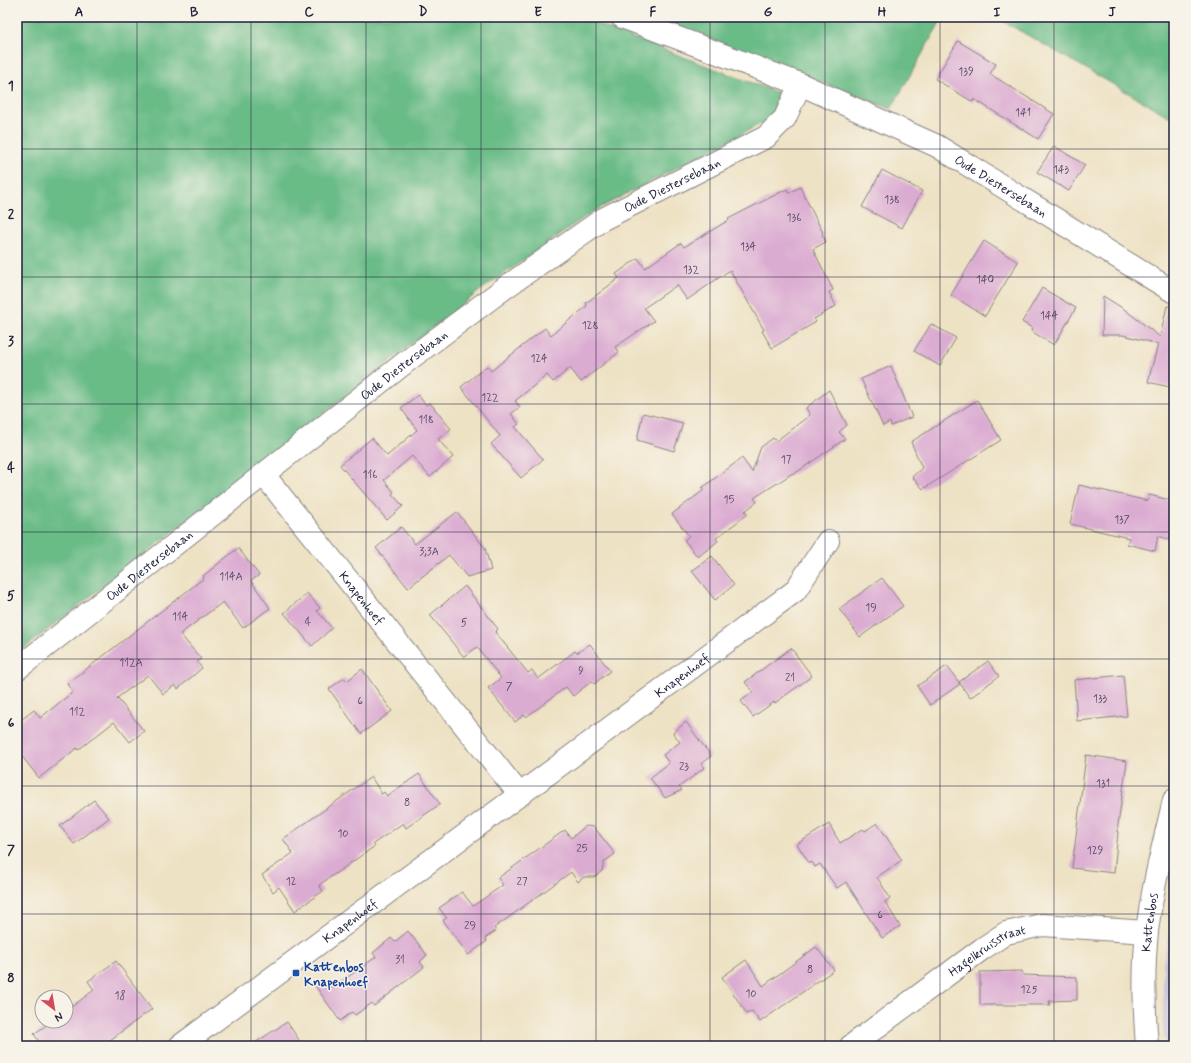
<svg xmlns="http://www.w3.org/2000/svg" width="1191" height="1063" viewBox="0 0 1191 1063" font-family="Mynerve,sans-serif">
  <style>
    .industrial { fill: #c6c0d9 }
    .forest { fill: #6abc87; stroke: #466f61 }
    .building { fill: #dbacd2 }
    .lines { fill: none; stroke-linecap: round; stroke-linejoin: round }
    .minor-casing { stroke: #888280; stroke-width: 24 }
    .major-casing { stroke: #888280; stroke-width: 24 }
    .minor { stroke: #fff; stroke-width: 22 }
    .major { stroke: #fff; stroke-width: 22 }
    .grid { fill: none; stroke: #22223b; stroke-width: 1; stroke-opacity: 0.55 }
    .transit-dot { fill: #1a4fb4; stroke: #f7f3e8; stroke-width: 1.5 }
    .labels { text-anchor: middle; stroke-width: 3; stroke-linejoin: round; paint-order: stroke }
    .number-label { font-size: 11px; fill: #504461 }
    .street-label { font-size: 13px; fill: #22223b; stroke: #f7f3e8 }
    .transit-label { font-size: 13px; font-weight: bold; fill: #164399; stroke: #f7f3e8; text-anchor: start }
    .neatline { fill: none; stroke: #22223b; stroke-width: 1.5 }
    .grid-label { font-size: 13px; text-anchor: middle; font-weight: bold; fill: #22223b }
  </style>
  <rect width="100%" height="100%" fill="#f7f3e8"/>
  <filter id="ink" filterUnits="userSpaceOnUse"><feTurbulence type="fractalNoise" baseFrequency=".025" numOctaves="2"/><feDisplacementMap in="SourceGraphic" scale="8" xChannelSelector="R" yChannelSelector="G"/><feConvolveMatrix kernelMatrix="1 2 1 2 8 2 1 2 1" color-interpolation-filters="sRGB"/></filter>
  <filter id="wash" filterUnits="userSpaceOnUse"><feTurbulence type="fractalNoise" baseFrequency=".012" numOctaves="4" result="noise"/><feDisplacementMap in="SourceGraphic" scale="16" xChannelSelector="R" yChannelSelector="G"/><feGaussianBlur stdDeviation="0.9" result="paint"/><feColorMatrix in="noise" values="0 0 0 0 0 0 0 0 0 0 0 0 0 0 0 0 0 1.4 0 .05"/><feComposite in="paint" operator="in"/></filter>
  <g filter="url(#wash)">
    <rect width="100%" height="100%" fill="#eee2c4"/>
    <path class="industrial" d="M1174 908V1046H1166L1163 1030V963Z"/>
    <path class="forest" d="M17 17H578L781 94 770 119 592 212 482 289 17 654Z
      M653 17H943L891 109Z
      M996 17H1174V97L1170 117Z"/>
    <g id="blocks">
      <path class="building" d="M958 41 996 64 990 74 1054 114 1038 139 974 99 973 102 935 79Z
        M1054 146 1085 165 1069 191 1037 172Z
        M882 170 922 191 902 228 862 207Z
        M800 187 823 233 822 234 826 242 813 249 833 290 829 292 836 306 814 319 816 322 772 348 762 331 764 330 730 270 687 300 677 285 644 308 654 321 615 347 619 352 581 382 570 368 553 382 547 375 515 401 520 407 511 414 519 424 515 427 543 459 521 478 491 444 500 436 461 387 487 366 491 371 545 328 551 335 587 306 586 303 619 278 616 274 638 258 645 268 681 243 684 247 729 220 728 219 787 189 789 193Z
        M984 241 1018 262 985 316 951 295Z
        M1042 288 1076 308 1054 345 1031 331 1032 328 1022 322Z
        M1103 296 1124 309 1160 337 1167 306 1174 307V388L1148 382 1158 344 1123 335H1102Z
        M931 324 956 338 940 366 914 351Z
        M891 366 912 417 891 426 890 422 883 426 861 379Z
        M829 390 847 425 839 432 845 439 794 474 793 473 754 498 757 502 745 511 748 514 716 538 718 541 698 557 684 540 689 536 672 514 704 490 702 488 742 458 752 472 761 447 773 438 776 441 810 415 806 408Z
        M418 395 426 405 430 403 451 429 438 439 453 457 430 477 412 456 384 480 394 492 392 494 403 506 387 520 340 465 372 438 387 456 417 430 401 408Z
        M977 400 1001 440 923 489 912 477 922 468 911 442Z
        M643 413 683 423 674 451 637 440Z
        M1079 485 1148 501 1149 495 1174 501V541L1158 536 1155 551 1127 544 1129 538 1070 524Z
        M457 512 485 548 491 570 467 577 449 555 408 588 376 548 401 527 415 544Z
        M238 548 259 575 251 581 270 608 243 628 223 602 180 634 201 659 197 662 202 668 178 689 175 685 163 694 148 675 117 698 144 731 130 742 114 722 78 750 77 748 39 778 17 750V723L34 710 40 718 73 692 67 684 204 578 203 576Z
        M712 556 734 585 715 600 692 571Z
        M882 578 903 606 860 637 839 609Z
        M465 586 498 629 495 632 528 673 532 670 538 679 575 651 577 653 590 644 610 671 594 684 592 681 573 696 566 687 526 717 524 715 515 722 488 688 501 678 477 647 464 657 430 615Z
        M307 593 320 608 317 611 332 628 312 646 284 613Z
        M791 648 812 676 775 703 774 702 753 717 741 701 753 692 745 682Z
        M988 661 999 676 970 698 959 682Z
        M947 666 960 684 930 705 917 686Z
        M362 669 392 711 361 734 329 689 344 678 347 681Z
        M1123 675 1127 716 1077 721 1074 680Z
        M686 722 711 756 701 764 704 768 679 787 682 790 665 798 650 778 669 763 663 755 680 742 673 733Z
        M1086 755 1127 761 1117 832H1118L1114 873 1072 868Z
        M419 774 440 804 406 828 403 823 373 844 375 846 319 885 323 891 295 911 279 887 273 892 262 875 293 853 283 839 371 777 382 794 384 792 387 796Z
        M94 800 109 818 74 844 60 826Z
        M877 823 902 860 877 877 890 898 885 902 900 926 882 938 846 882 837 888 820 864 815 867 812 862 809 863 797 844 829 824 840 843 863 829 865 831Z
        M586 826 594 827 615 854 604 862 602 871 594 877H584L578 882 571 872 494 928 496 931 485 938 487 941 468 955 443 920 447 918 439 908 462 892 473 906 503 885 498 878 565 830 571 838Z
        M408 931 427 955 420 962 424 967 374 1006 372 1003 355 1015 352 1012 340 1021 314 984 334 987 376 957 373 953 391 938 395 942Z
        M816 947 834 970 760 1022 752 1011 747 1014 722 977 746 960 763 986Z
        M116 961 152 1009 102 1046H42L34 1034 52 1021H66V1011L94 990 88 981Z
        M1022 971 1023 975 1077 977V1000L1049 1001 1050 1005H980V972Z
        M287 1022 303 1046H250Z"/>
    </g>
  </g>
  <g filter="url(#ink)">
    <use href="#blocks" fill-opacity="0" stroke="#888280" stroke-width="1"/>
    <g class="lines">
      <defs>
        <g id="minor">
          <path id="s1" d="M622 17 800 84 937 146 1174 292"/>
          <path id="s2" d="M264 475 520 795"/>
          <path id="s3" d="M17 669 407 361 506 287 603 219 766 137 785 118 800 84"/>
          <path id="s4" d="M180 1046 795 591 828 541"/>
          <path id="s5" d="M851 1046 982 949 1006 933 1042 925 1147 932"/>
        </g>
        <g id="major">
          <path id="s6" d="M1147 1046C1144 1009 1143 970 1147 932 1152 888 1164 843 1174 800"/>
        </g>
      </defs>
      <use href="#minor" class="minor-casing"/>
      <use href="#major" class="major-casing"/>
      <use href="#minor" class="minor"/>
      <use href="#major" class="major"/>
    </g>
  </g>
  <path class="grid" d="M137 17V1046M251 17V1046M366 17V1046M481 17V1046M596 17V1046M710 17V1046M825 17V1046M940 17V1046M1054 17V1046M17 149H1174M17 277H1174M17 404H1174M17 532H1174M17 659H1174M17 786H1174M17 914H1174"/>
  <rect class="transit-dot" x="292" y="969" width="8" height="8" rx="2"/>
  <g class="labels">
    <g class="number-label">
      <text x="966" y="75">139</text>
      <text x="1023" y="116">141</text>
      <text x="1061" y="173">143</text>
      <text x="892" y="203">138</text>
      <text x="794" y="221">136</text>
      <text x="748" y="250">134</text>
      <text x="691" y="273">132</text>
      <text x="985" y="283">140</text>
      <text x="1049" y="319">144</text>
      <text x="590" y="329">128</text>
      <text x="539" y="362">124</text>
      <text x="490" y="401">122</text>
      <text x="426" y="423">118</text>
      <text x="786" y="463">17</text>
      <text x="370" y="478">116</text>
      <text x="729" y="503">15</text>
      <text x="1122" y="523">137</text>
      <text x="429" y="555">3;3A</text>
      <text x="231" y="580">114A</text>
      <text x="871" y="611">19</text>
      <text x="180" y="620">114</text>
      <text x="308" y="625">4</text>
      <text x="464" y="626">5</text>
      <text x="131" y="666">112A</text>
      <text x="581" y="674">9</text>
      <text x="790" y="681">21</text>
      <text x="509" y="690">7</text>
      <text x="1100" y="702">133</text>
      <text x="360" y="704">6</text>
      <text x="77" y="715">112</text>
      <text x="684" y="770">23</text>
      <text x="1103" y="787">131</text>
      <text x="407" y="806">8</text>
      <text x="343" y="837">10</text>
      <text x="582" y="852">25</text>
      <text x="1095" y="854">129</text>
      <text x="291" y="885">12</text>
      <text x="522" y="885">27</text>
      <text x="880" y="918">6</text>
      <text x="470" y="929">29</text>
      <text x="400" y="963">31</text>
      <text x="810" y="973">8</text>
      <text x="1029" y="993">125</text>
      <text x="751" y="997">10</text>
      <text x="120" y="999">18</text>
    </g>
    <g class="street-label">
      <text dy="5" stroke="none"><textPath href="#s3" startOffset="816">Oude Diestersebaan</textPath></text>
      <text dy="5" stroke="none"><textPath href="#s1" startOffset="416">Oude Diestersebaan</textPath></text>
      <text dy="5" stroke="none"><textPath href="#s3" startOffset="492">Oude Diestersebaan</textPath></text>
      <text dy="5" stroke="none"><textPath href="#s3" startOffset="168">Oude Diestersebaan</textPath></text>
      <text dy="5" stroke="none"><textPath href="#s2" startOffset="157">Knapenhoef</textPath></text>
      <text dy="5" stroke="none"><textPath href="#s4" startOffset="624">Knapenhoef</textPath></text>
      <text dy="5" stroke="none"><textPath href="#s4" startOffset="211">Knapenhoef</textPath></text>
      <text dy="5" stroke="none"><textPath href="#s6" startOffset="124">Kattenbos</textPath></text>
      <text dy="5" stroke="none"><textPath href="#s5" startOffset="167">Hagelkruisstraat</textPath></text>
    </g>
    <g class="transit-label">
      <text x="304" y="971">Kattenbos<tspan x="304" dy="15">Knapenhoef</tspan></text>
    </g>
  </g>
  <rect width="1191" height="1063" fill="none" stroke="#f7f3e8" stroke-width="44"/>
  <g transform="translate(54 1009) rotate(149)"><circle r="19" fill="#f7f3e8" stroke="#a29fa3"/>
  <path d="M0-3L7 15L0 10L-7 15Z" fill="#d1495b"/>
  <text y="-6" font-size="11" font-weight="bold" text-anchor="middle" fill="#22223b">N</text>
  </g>
  <rect x="22" y="22" width="1147" height="1019" class="neatline"/>
  <g class="grid-label">
    <text x="79" y="16">A</text>
    <text x="194" y="16">B</text>
    <text x="309" y="16">C</text>
    <text x="423" y="16">D</text>
    <text x="538" y="16">E</text>
    <text x="653" y="16">F</text>
    <text x="768" y="16">G</text>
    <text x="882" y="16">H</text>
    <text x="997" y="16">I</text>
    <text x="1112" y="16">J</text>
    <text x="11" y="90">1</text>
    <text x="11" y="218">2</text>
    <text x="11" y="345">3</text>
    <text x="11" y="472">4</text>
    <text x="11" y="600">5</text>
    <text x="11" y="727">6</text>
    <text x="11" y="854">7</text>
    <text x="11" y="982">8</text>
  </g>
</svg>
